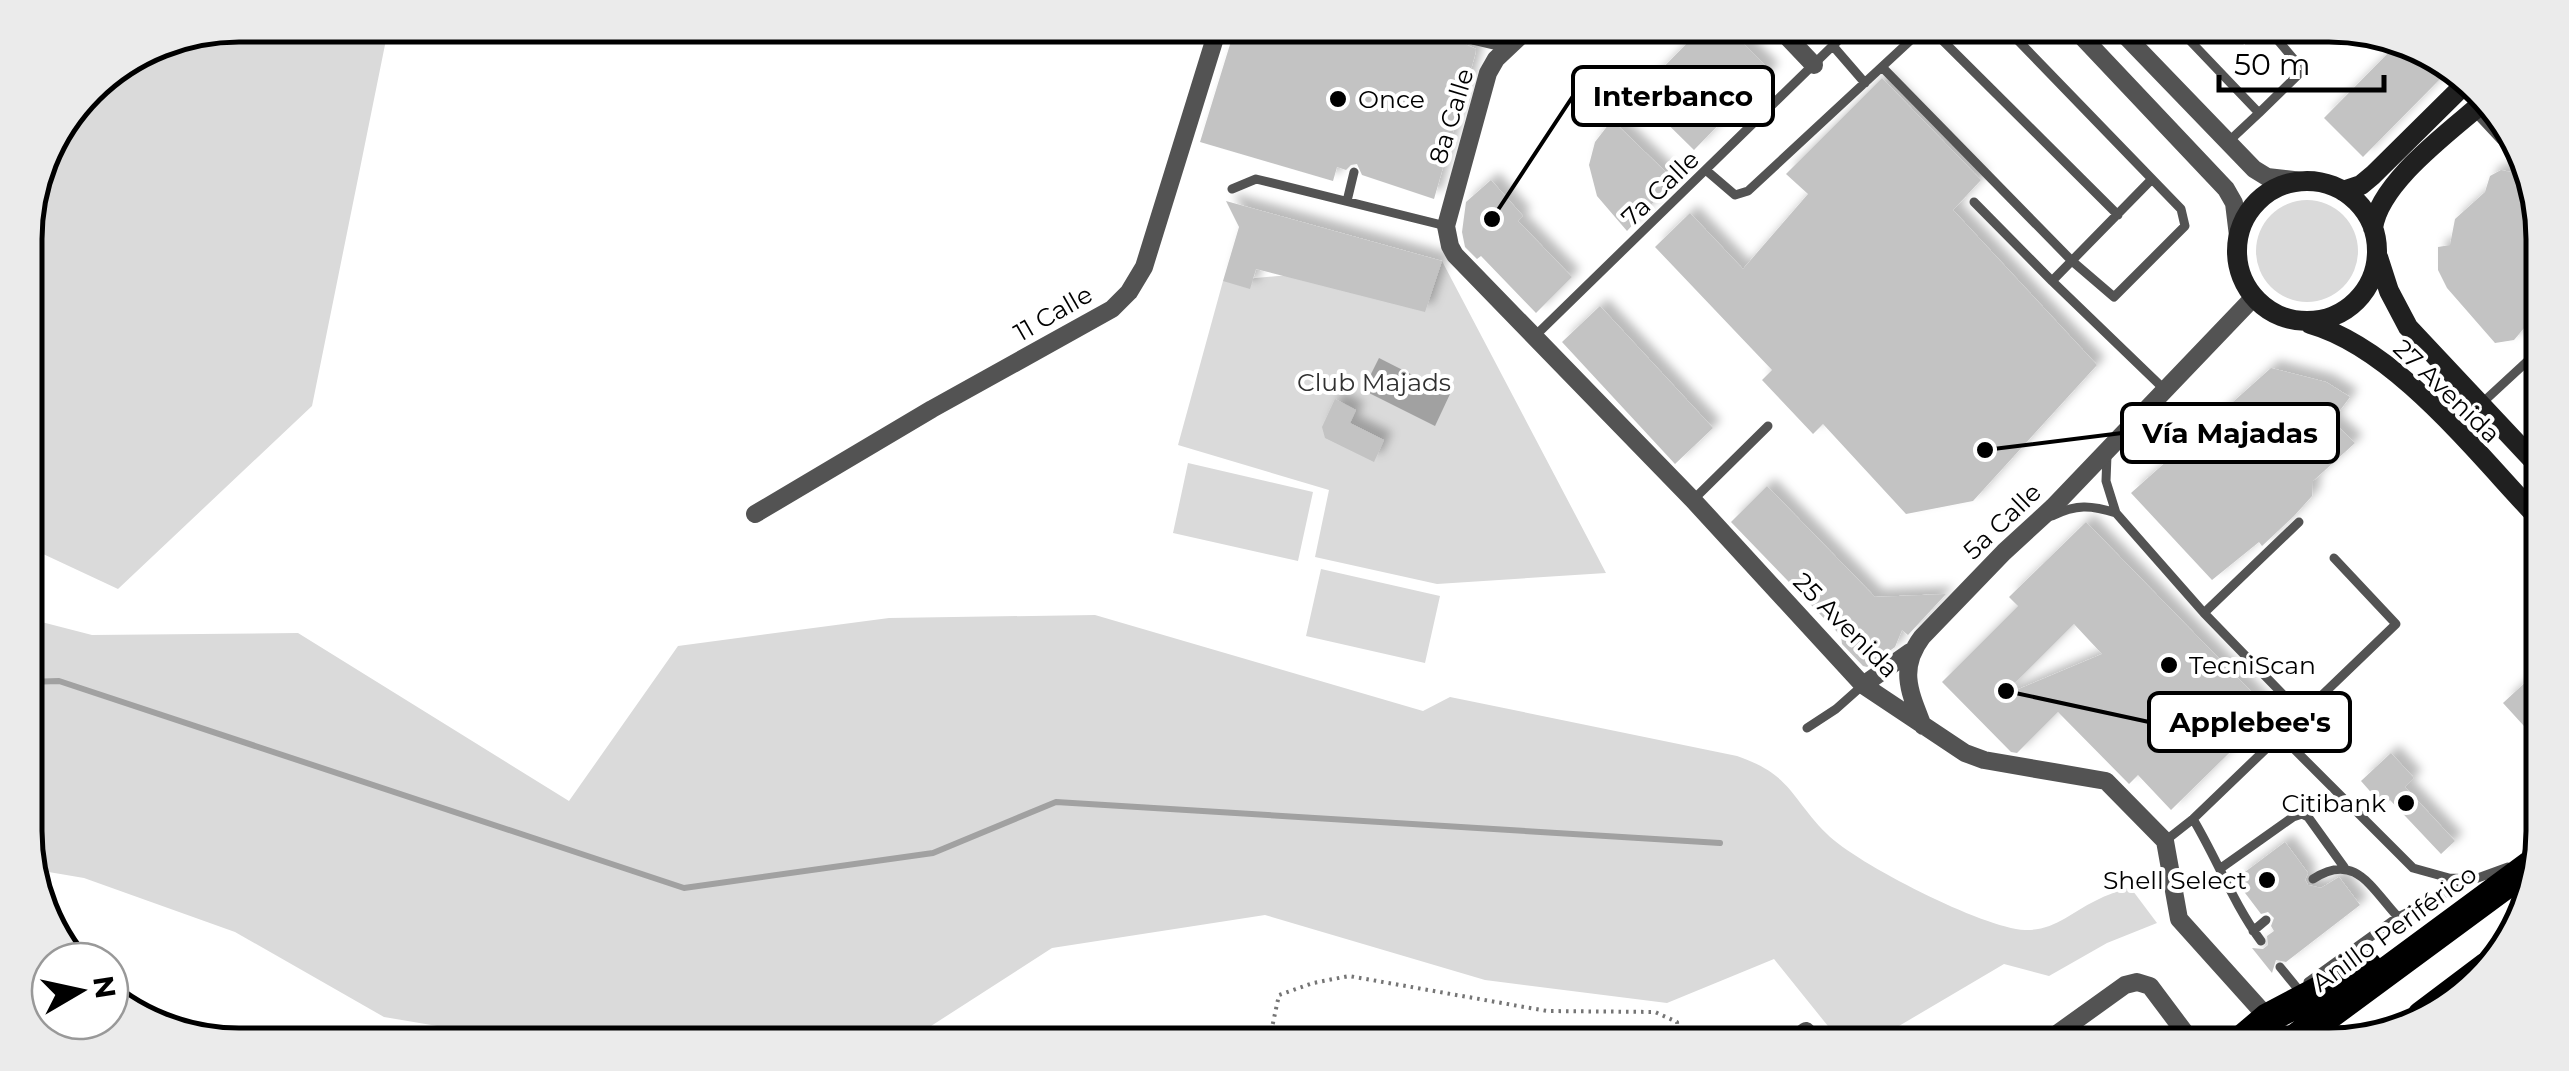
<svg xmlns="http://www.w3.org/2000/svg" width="2569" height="1071" viewBox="0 0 2569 1071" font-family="Montserrat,sans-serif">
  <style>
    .green { fill: #dadada }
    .water { fill: #a1a1a1 }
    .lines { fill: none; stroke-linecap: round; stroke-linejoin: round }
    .stream { stroke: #a1a1a1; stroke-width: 6 }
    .building { fill: #c3c3c3; fill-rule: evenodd; filter: url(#shadow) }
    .path { stroke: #757575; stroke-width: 4; stroke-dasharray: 2.5 5; stroke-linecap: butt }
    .lane { stroke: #535353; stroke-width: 9 }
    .street { stroke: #535353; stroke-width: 18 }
    .secondary { stroke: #202020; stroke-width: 20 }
    .highway { stroke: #000; stroke-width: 30 }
    .poi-dot { fill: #000; stroke: #fff; stroke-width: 4 }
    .labels { text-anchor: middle; stroke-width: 8; stroke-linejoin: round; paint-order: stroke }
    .poi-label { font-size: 25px; fill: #000; stroke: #fff; text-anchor: start }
    .street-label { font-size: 25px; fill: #000; stroke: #fff }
    .park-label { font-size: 25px; fill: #313131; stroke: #fff }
    .rim { fill: none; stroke: #000; stroke-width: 5 }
    .leader { fill: none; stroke: #000; stroke-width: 4 }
    .callout-dot { fill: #000; stroke: #fff; stroke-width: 4 }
    .callout { fill: #fff; stroke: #000; stroke-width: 4 }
    .callout-label { font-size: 28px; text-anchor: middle; font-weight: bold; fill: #000 }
  </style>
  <defs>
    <filter id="shadow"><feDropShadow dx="8" dy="-8" stdDeviation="5" flood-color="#0004"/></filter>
  </defs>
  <rect width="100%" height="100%" fill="#fff"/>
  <path class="green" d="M240 25H389L312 406 118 589 26 546V225L47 144 98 79 158 41Z
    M2256 251a51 51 0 1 1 102 0a51 51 0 1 1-102 0Z
    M1442 261 1606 573 1437 584 1315 557 1329 490 1178 445 1223 281Z
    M1188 463 1313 492 1298 561 1173 533Z
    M1321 569 1440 596 1425 663 1306 636Z
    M1095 615 1423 711 1450 697 1737 756C1792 775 1790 797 1827 834 1857 864 1983 928 2025 930 2054 931 2072 912 2095 901 2106 895 2119 891 2130 887L2157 923 2107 943 2049 976 2004 964 1865 1046H1844L1774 959 1667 1003 1485 980 1265 915 1052 948 900 1046H556L384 1017 235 932 84 878 31 869 27 860 26 618 92 635 298 633 569 801 678 646 889 618Z"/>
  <path class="water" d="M1379 358 1450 394 1435 426 1363 390Z"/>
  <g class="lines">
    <path class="stream" d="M27 682 59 681 684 888 933 853 1056 802 1720 843"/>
  </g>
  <path class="building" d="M1236 25H1483L1481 33 1472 32 1465 37 1467 45 1476 49 1475 55 1434 199 1362 175 1357 164 1351 165 1346 170 1337 167 1333 181 1200 142Z
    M1705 25H1725L1771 71 1694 150 1637 94Z
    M2402 39 2408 41 2443 76 2363 157 2324 118Z
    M1882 78 1981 180 1953 210 2097 365 1973 501 1906 514 1823 424 1813 434 1762 380 1772 370 1655 247 1690 213 1743 269 1808 194 1786 174Z
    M1612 120 1674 180 1627 231 1597 196 1589 165 1595 142Z
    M2501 170 2515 173 2542 211V307L2514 340 2495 343 2447 288 2438 270V247L2450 245 2455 219 2485 192 2490 176Z
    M1491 180 1523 216 1518 221 1572 277 1536 313 1481 256 1477 259 1465 247 1462 232 1466 202Z
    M1226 201 1442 261 1425 312 1256 269 1250 289 1223 281 1239 227Z
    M1600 306 1713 428 1675 464 1562 342Z
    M2271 368 2326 382 2350 397 2332 421 2355 443 2313 481 2312 496 2294 516 2262 546 2259 542 2212 580 2131 493Z
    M1335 399 1356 410 1350 423 1384 440 1374 462 1325 438 1322 427Z
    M1767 486 1875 597 1946 594 1908 635 1902 630 1895 647 1867 667 1863 666 1842 644 1841 636 1731 522Z
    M2086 522 2271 712 2171 810 2138 775 2129 784 2058 712 2017 753 2011 752 1942 682 2018 606 2009 597ZM2074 624 2102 654 2002 696Z
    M2543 666 2544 748 2503 703Z
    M2391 753 2414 778 2405 787 2455 841 2441 854 2390 800 2383 806 2361 781Z
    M2285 842 2308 873 2305 880 2308 885 2321 888 2339 877 2360 905 2286 962 2276 960 2272 973 2252 948 2263 949 2268 945 2267 936 2274 931 2271 926 2274 918 2268 912 2261 914 2239 885 2241 875Z"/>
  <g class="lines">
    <path class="path" d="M1268 1046 1279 995 1313 983 1349 976 1547 1011 1655 1012 1677 1022 1679 1046"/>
    <path class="lane" d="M2175 25 2259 113 2303 70 2265 25
      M1473 40 1507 48
      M1833 46 1865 83
      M1882 67 2072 261 2114 297 2185 226 2181 209 2003 25
      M2474 111 2501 140
      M2228 142 2259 113
      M1707 171 1735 195 1748 191 1927 25 2118 215
      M2152 179 2052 281 2164 389
      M1232 189 1256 179 1446 226
      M1347 201 1354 172
      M1974 202 2052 281
      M1535 336 1854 25
      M2533 356 2543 380
      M2481 404 2533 356 2542 338
      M2107 455 2106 481 2116 513 2204 613 2301 713
      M1693 500 1768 426
      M2052 516C2076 504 2091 505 2116 513
      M2204 613 2299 522
      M1807 728 1836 709 1863 685
      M2280 735 2413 868 2449 878 2475 879 2508 867
      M2193 819C2217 859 2233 903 2261 941
      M2165 841 2193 819 2396 624 2334 558
      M2221 868 2293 817 2302 814 2308 817 2344 867
      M2313 879C2355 851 2371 888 2398 917
      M2253 931 2266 920
      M2280 967 2298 989
      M2308 982 2398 917 2473 880"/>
    <path class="street" d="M1532 25 1496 59 1488 73 1446 226 1450 246 1455 255 1693 500 1863 685 1965 753 1984 760 2106 781 2165 841 2179 919 2268 1018
      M1776 25 1814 65
      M2071 25 2226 189 2234 203 2238 236
      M2115 25 2254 169 2267 177 2302 181
      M755 514 932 409 1112 309 1129 292 1144 267 1219 25
      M1863 685 1910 652
      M1923 726C1910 693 1898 669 1922 637L2004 552 2053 507 2254 297
      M1786 1046 1806 1031
      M2040 1046 2125 985 2137 982 2150 986 2195 1046"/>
    <path class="secondary" d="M2237 251a70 70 0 1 1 140 0a70 70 0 1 1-140 0Z
      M2343 191 2361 185 2373 175 2466 83
      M2373 228C2380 181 2451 131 2487 99
      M2378 257 2389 291 2408 327 2543 471
      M2310 324C2398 349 2480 458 2543 523"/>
    <path class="highway" d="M2422 1016 2487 967
      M2235 1046 2268 1018 2367 966
      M2286 1046 2538 860"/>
  </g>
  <g class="poi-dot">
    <circle cx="1338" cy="99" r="10"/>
    <circle cx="2169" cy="665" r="10"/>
    <circle cx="2406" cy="803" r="10"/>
    <circle cx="2267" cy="880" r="10"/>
  </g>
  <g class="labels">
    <g class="poi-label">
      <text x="1358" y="108">Once</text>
      <text x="2189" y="674">TecniScan</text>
      <text x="2386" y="812" text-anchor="end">Citibank</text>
      <text x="2247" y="889" text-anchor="end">Shell Select</text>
    </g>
    <g class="street-label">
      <text transform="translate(1451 116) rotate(-73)" y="9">8a Calle</text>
      <text transform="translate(1660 188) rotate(-44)" y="9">7a Calle</text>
      <text transform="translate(1053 313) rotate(-30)" y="9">11 Calle</text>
      <text transform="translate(2447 391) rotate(44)" y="9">27 Avenida</text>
      <text transform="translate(2002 521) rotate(-44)" y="9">5a Calle</text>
      <text transform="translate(1846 625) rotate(45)" y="9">25 Avenida</text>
      <text transform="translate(2394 928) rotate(-36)" y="9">Anillo Periférico</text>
    </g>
    <g class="park-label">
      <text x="1374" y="391">Club Majads</text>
    </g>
  </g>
  <path d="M0 0H2569V1071H0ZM239 42H2329A197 197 0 0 1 2526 239V831A197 197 0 0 1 2329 1028H239A197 197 0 0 1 42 831V239A197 197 0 0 1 239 42Z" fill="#ebebeb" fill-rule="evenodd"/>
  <path class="rim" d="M239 42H2329A197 197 0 0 1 2526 239V831A197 197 0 0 1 2329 1028H239A197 197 0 0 1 42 831V239A197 197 0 0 1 239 42Z"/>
  <path class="leader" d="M1492 219L1573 96M1985 450L2122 433M2006 691L2149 722"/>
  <g class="callout-dot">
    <circle cx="1492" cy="219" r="10"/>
    <circle cx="1985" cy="450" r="10"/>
    <circle cx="2006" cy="691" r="10"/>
  </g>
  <g class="callout">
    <rect x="1573" y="67" width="200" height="58" rx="10"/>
    <rect x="2122" y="404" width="216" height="58" rx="10"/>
    <rect x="2149" y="693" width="201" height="58" rx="10"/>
  </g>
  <g class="callout-label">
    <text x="1673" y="106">Interbanco</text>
    <text x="2230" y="443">Vía Majadas</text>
    <text x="2250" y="732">Applebee's</text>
  </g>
  <g transform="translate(80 991) rotate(81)"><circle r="48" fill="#ffffff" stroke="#999999" stroke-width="2.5"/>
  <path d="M0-8L18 38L0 25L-18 38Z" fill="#000000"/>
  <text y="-15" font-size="28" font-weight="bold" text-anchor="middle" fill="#000000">N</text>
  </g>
  <path d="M2219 75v15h165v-15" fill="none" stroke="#000000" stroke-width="5"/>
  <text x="2234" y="75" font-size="30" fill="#000000" stroke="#ffffff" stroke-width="8" paint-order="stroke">50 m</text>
</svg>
